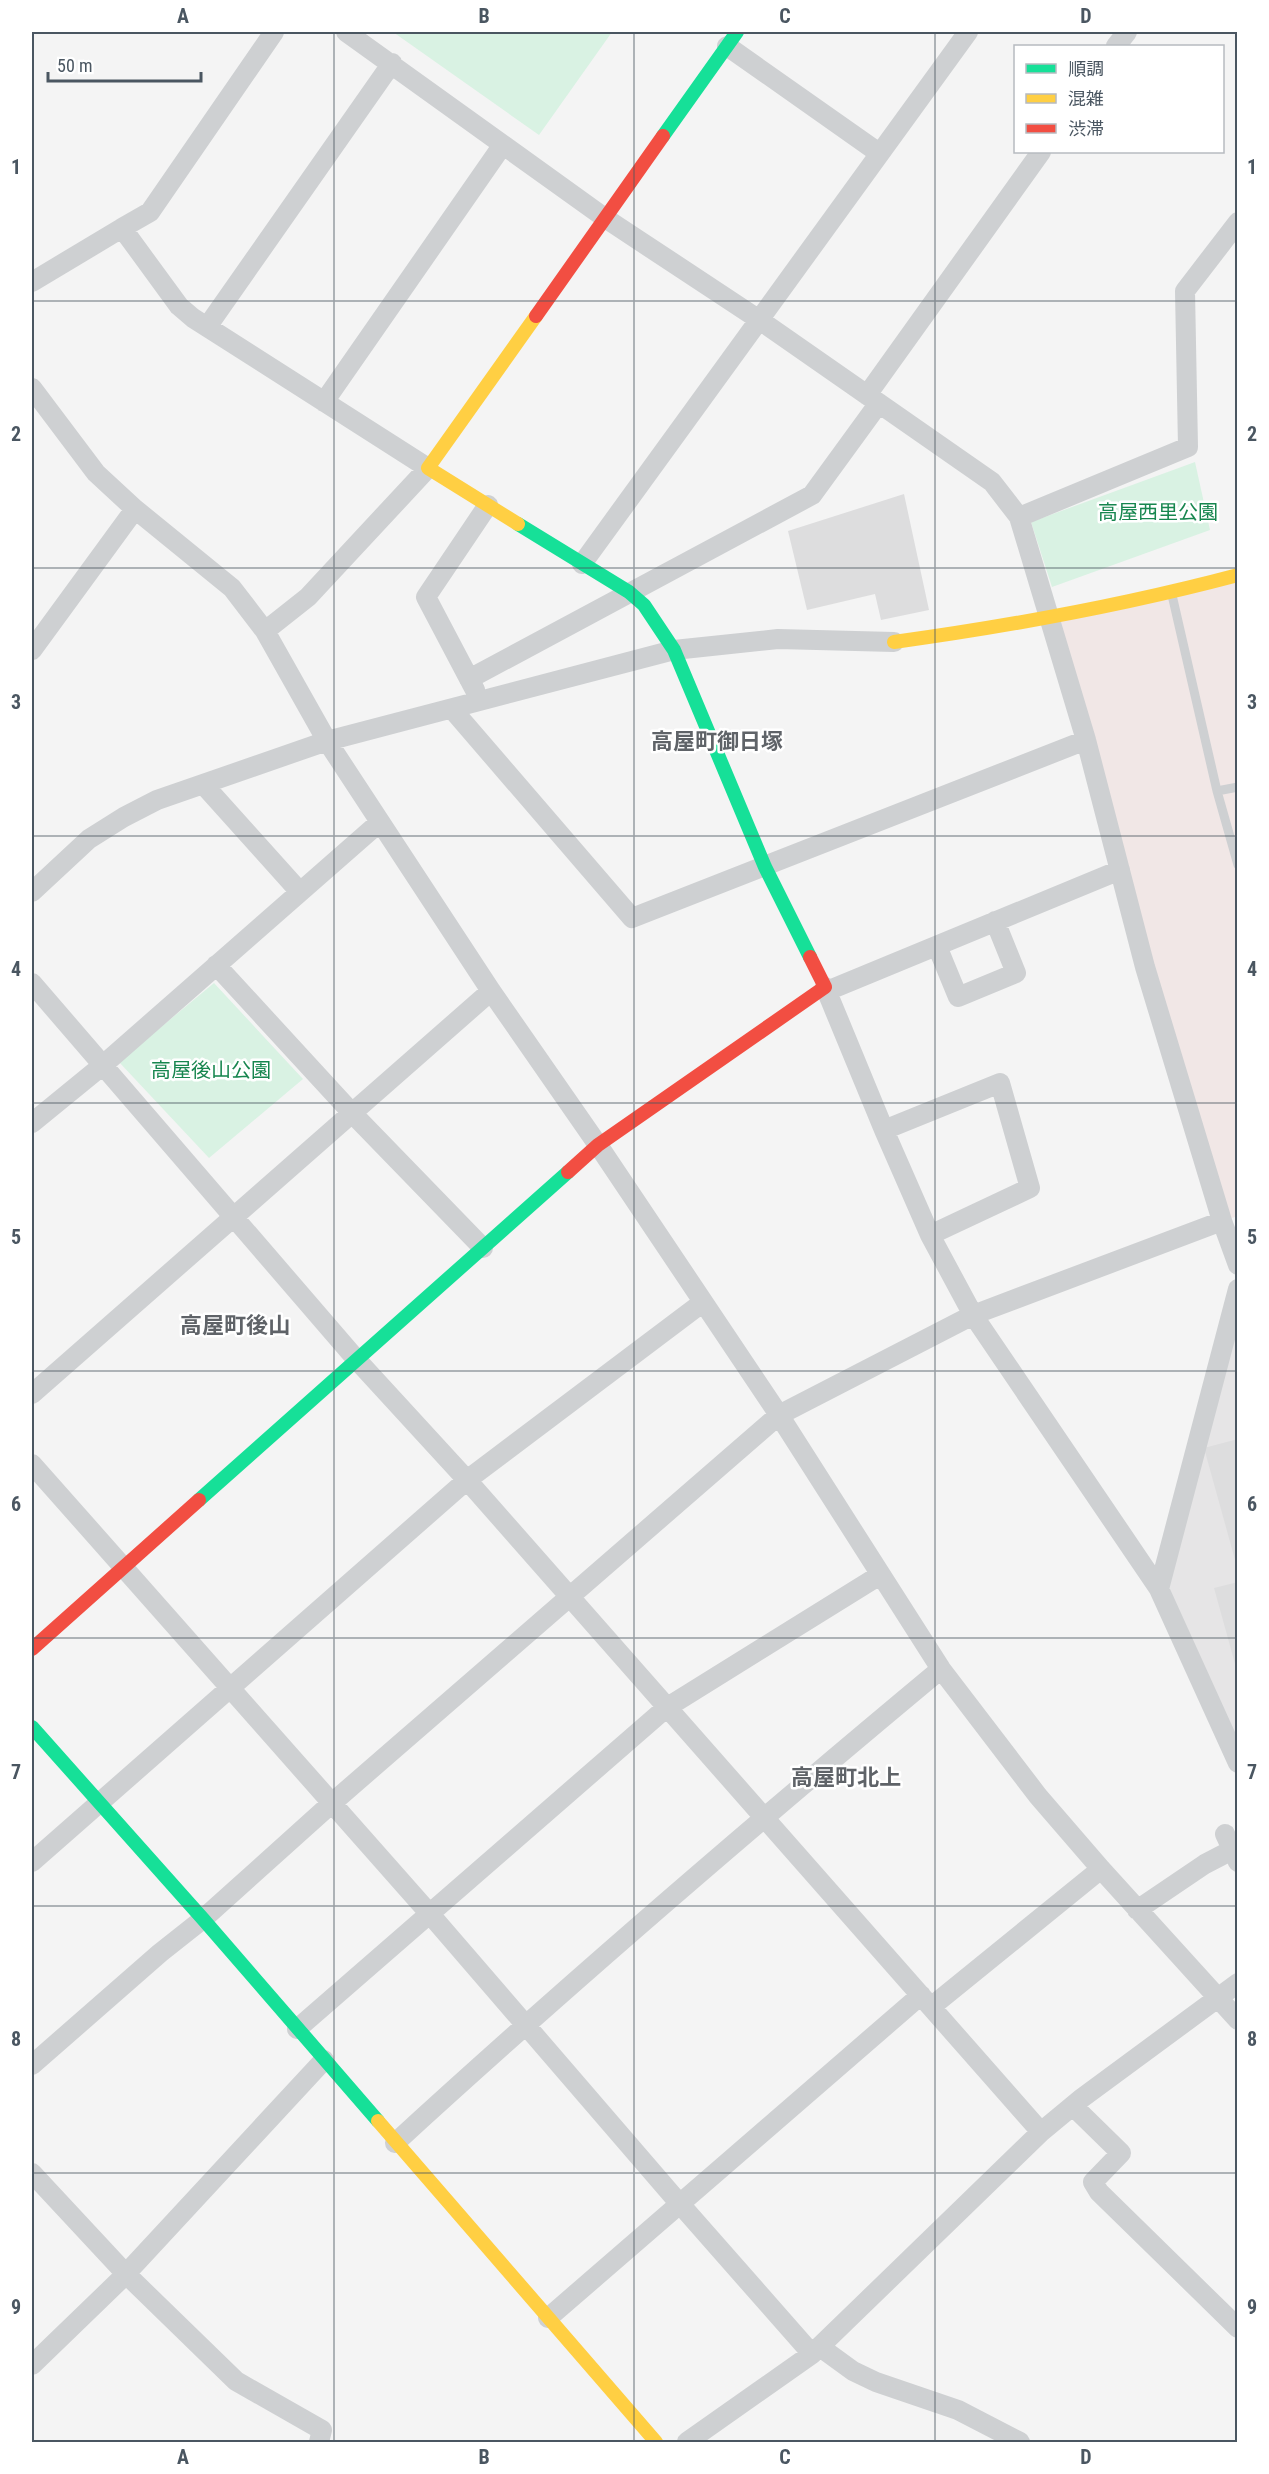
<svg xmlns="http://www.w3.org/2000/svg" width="1269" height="2474" viewBox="0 0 1269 2474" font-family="'Roboto Condensed','Noto Sans JP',sans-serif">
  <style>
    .education { fill: #e6e5e6 }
    .medical { fill: #f1e7e6 }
    .green { fill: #d9f2e3 }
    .building { fill: #ddddde }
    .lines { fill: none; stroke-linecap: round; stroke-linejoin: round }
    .lane { stroke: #ced0d2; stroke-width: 9 }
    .street { stroke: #ced0d2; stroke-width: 20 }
    .fast { stroke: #16e098; stroke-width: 14 }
    .slow { stroke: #ffcf43; stroke-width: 14 }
    .jam { stroke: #f24e42; stroke-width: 14 }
    .grid { fill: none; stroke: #4a5661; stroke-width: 1.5; stroke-opacity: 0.55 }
    .labels { text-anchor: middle; stroke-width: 5; stroke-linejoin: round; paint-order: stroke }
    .park-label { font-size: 20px; fill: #17864f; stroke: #fff }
    .quarter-label { font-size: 22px; font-weight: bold; fill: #5f6368; stroke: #fff }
    .neatline { fill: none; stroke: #4a5661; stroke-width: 2 }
    .grid-label { font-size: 20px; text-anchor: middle; font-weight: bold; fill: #4a5661 }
  </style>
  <rect width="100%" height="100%" fill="#f4f4f4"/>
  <path class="education" d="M1237 1289V1768L1159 1589Z"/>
  <path class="medical" d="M1237 574 1238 1216 1222 1221 1048 618Z"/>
  <path class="green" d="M393 32H612L539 135Z
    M1195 462 1210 530 1052 587 1031 522Z
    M214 983 303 1079 209 1158 119 1062Z"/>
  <path class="building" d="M904 494 929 610 881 620 875 594 807 610 788 531Z
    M1238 1439V1567H1237L1204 1448Z
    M1238 1582V1671H1237L1214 1588Z"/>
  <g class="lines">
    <path class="lane" d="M1172 595 1217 791 1238 865
      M1217 791 1238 787"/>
    <path class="street" d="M727 46 879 153
      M1116 46 1127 32
      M32 282 122 228
      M207 327 392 63
      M32 388 96 473 135 509 232 588 265 631 327 741 491 991 598 1145 779 1415 941 1669 1038 1796 1101 1869 1238 2020
      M867 395 1041 152
      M324 402 502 146
      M1019 517 1188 447 1185 291 1238 222
      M582 564 968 32
      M265 631 308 597 428 468 193 318 179 306 122 228 150 212 274 32
      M32 650 135 509
      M469 679 812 495 879 403
      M475 690 426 597 488 505
      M452 709 632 918 1086 740
      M203 784 300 892
      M32 892 89 839 124 817 157 800 327 741 674 650 778 639 894 642
      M937 946 958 997 1016 973 995 921
      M216 965 352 1113 483 1248
      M32 983 356 1359 467 1480 1041 2132
      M825 987 884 1130 930 1235 973 1315 1159 1589
      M827 991 1120 870
      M32 1123 103 1065 380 822
      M884 1130 1000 1083 1030 1188 930 1235
      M1222 1221 1238 1265
      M1238 1289 1159 1589 1238 1763
      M32 1394 491 991
      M32 1464 430 1914 673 2196 812 2354
      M1225 1834 1238 1862
      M32 1862 467 1480 702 1303
      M1137 1910 1205 1864 1232 1850
      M931 2007 1101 1869
      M297 2029 666 1708 880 1575
      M32 2065 160 1953 203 1919 332 1803 779 1415 973 1315 1222 1221 1145 967 1086 740 1019 517 992 482 758 319 605 218 346 32
      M1073 2106 1121 2153 1093 2182 1099 2192 1238 2328
      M395 2143C573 1980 756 1823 941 1669
      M32 2173 126 2274 236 2381 322 2430 319 2442
      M548 2318 921 1995
      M820 2347 853 2371 876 2382 958 2410 1020 2442
      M32 2365 122 2278 324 2060
      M687 2442 812 2354 1041 2132 1082 2098 1238 1983"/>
    <path class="fast" d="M663 136 737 32
      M518 524 629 592 644 605 674 650 765 867 810 957
      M199 1500 568 1172
      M32 1727 203 1919 378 2121"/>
    <path class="slow" d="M518 524 428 468 536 316
      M894 642C1010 626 1125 605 1238 575
      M378 2121 656 2442"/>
    <path class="jam" d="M536 316 663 136
      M568 1172 598 1145 825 987 810 957
      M32 1649 199 1500"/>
  </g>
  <path class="grid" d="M334 32V2442M634 32V2442M935 32V2442M32 301H1238M32 568H1238M32 836H1238M32 1103H1238M32 1371H1238M32 1638H1238M32 1906H1238M32 2173H1238"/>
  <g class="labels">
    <g class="park-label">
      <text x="1158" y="519">高屋西里公園</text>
      <text x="211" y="1077">高屋後山公園</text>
    </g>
    <g class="quarter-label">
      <text x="717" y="749">高屋町御日塚</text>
      <text x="235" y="1333">高屋町後山</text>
      <text x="846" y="1785">高屋町北上</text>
    </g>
  </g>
  <rect width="1269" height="2474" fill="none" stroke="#ffffff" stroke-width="66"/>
  <rect x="1014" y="45" width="210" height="108" fill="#ffffff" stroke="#b7bbc0" stroke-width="1.5"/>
  <rect x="1026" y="64" width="30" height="9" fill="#16e098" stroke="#b7bbc0" stroke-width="1.5"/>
  <text x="1068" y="75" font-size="18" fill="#4a5661">順調</text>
  <rect x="1026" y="94" width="30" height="9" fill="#ffcf43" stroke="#b7bbc0" stroke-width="1.5"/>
  <text x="1068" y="105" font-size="18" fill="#4a5661">混雑</text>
  <rect x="1026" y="124" width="30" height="9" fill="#f24e42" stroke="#b7bbc0" stroke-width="1.5"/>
  <text x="1068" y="135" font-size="18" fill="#4a5661">渋滞</text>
  <path d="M48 72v9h153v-9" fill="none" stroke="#4a5661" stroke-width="3"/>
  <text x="57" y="72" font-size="18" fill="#4a5661" stroke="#ffffff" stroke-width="4.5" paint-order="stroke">50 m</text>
  <rect x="33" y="33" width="1203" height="2408" class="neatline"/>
  <g class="grid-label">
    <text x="183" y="23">A</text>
    <text x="484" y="23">B</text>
    <text x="785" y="23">C</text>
    <text x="1086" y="23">D</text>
    <text x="16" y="174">1</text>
    <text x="1252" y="174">1</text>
    <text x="16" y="441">2</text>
    <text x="1252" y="441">2</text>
    <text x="16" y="709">3</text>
    <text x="1252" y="709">3</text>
    <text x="16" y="976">4</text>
    <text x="1252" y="976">4</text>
    <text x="16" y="1244">5</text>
    <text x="1252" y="1244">5</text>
    <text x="16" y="1511">6</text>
    <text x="1252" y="1511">6</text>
    <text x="16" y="1779">7</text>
    <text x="1252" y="1779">7</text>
    <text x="16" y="2046">8</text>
    <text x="1252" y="2046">8</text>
    <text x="16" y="2314">9</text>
    <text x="1252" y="2314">9</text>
    <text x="183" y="2464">A</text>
    <text x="484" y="2464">B</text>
    <text x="785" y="2464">C</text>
    <text x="1086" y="2464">D</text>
  </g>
</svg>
